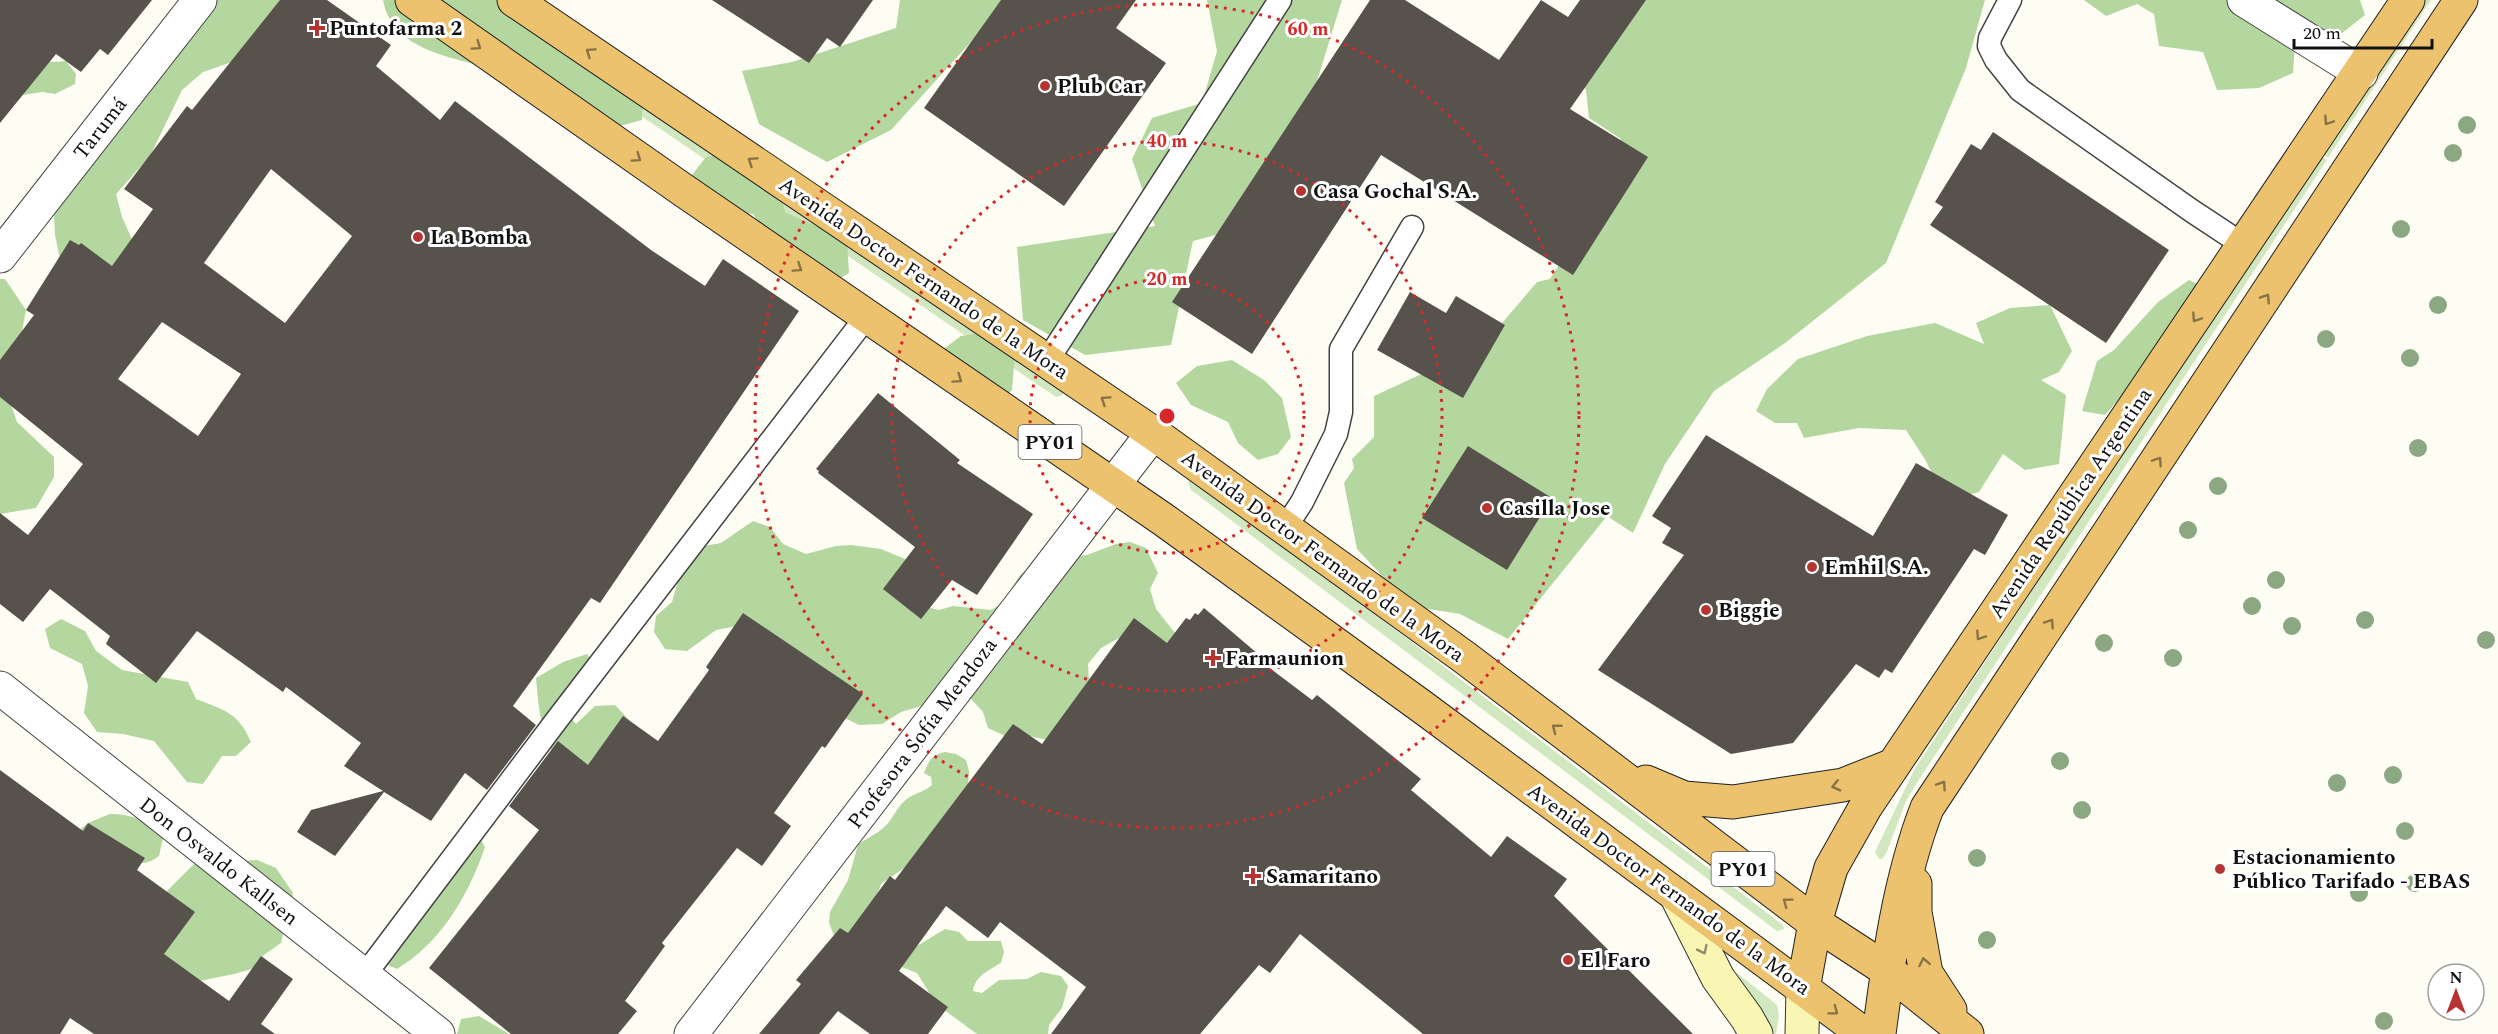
<svg xmlns="http://www.w3.org/2000/svg" width="2498" height="1034" viewBox="0 0 2498 1034" font-family="Spectral,serif">
  <style>
    .green { fill: #d1e7bf }
    .forest { fill: #b4d69f }
    .building { fill: #58524d; fill-rule: evenodd }
    .lines { fill: none; stroke-linecap: round; stroke-linejoin: round }
    .service-casing { stroke: #434343; stroke-width: 25 }
    .minor-casing { stroke: #434343; stroke-width: 35 }
    .secondary-casing { stroke: #323232; stroke-width: 35 }
    .trunk-casing { stroke: #212121; stroke-width: 35 }
    .service { stroke: #fff; stroke-width: 22 }
    .minor { stroke: #fff; stroke-width: 33 }
    .secondary { stroke: #f9f6b4; stroke-width: 33 }
    .trunk { stroke: #ecc26e; stroke-width: 33 }
    .tree { fill: #8ba882 }
    .oneway { stroke: #897244 }
    .oneway2 { stroke: #908e6a }
    .ring { fill: none; stroke: #d62828; stroke-width: 3; stroke-dasharray: 3 6 }
    .poi-dot { fill: #b63532; stroke: #fff; stroke-width: 2 }
    .labels { text-anchor: middle; stroke-width: 6; stroke-linejoin: round; paint-order: stroke }
    .shield { fill: #fff; stroke: #585858; stroke-width: 1.5 }
    .shield-label { font-size: 20px; font-weight: bold; fill: #101010 }
    .poi-label { font-size: 21px; font-weight: bold; fill: #101010; stroke: #fff; text-anchor: start }
    .street-label { font-size: 21px; fill: #101010; stroke: #fff }
    .centre { fill: #d62828; stroke: #fff; stroke-width: 3 }
    .ring-label { font-size: 18px; text-anchor: middle; font-weight: bold; fill: #d62828; stroke: #fff; stroke-width: 6; stroke-linejoin: round; paint-order: stroke }
  </style>
  <rect width="100%" height="100%" fill="#fefdf4"/>
  <path class="green" d="M470 0H493L1062 388 1063 395 1056 397Z
    M2420 0H2431L2328 158 2320 152Z
    M2319 154 2327 160 1920 778 1906 801 1886 854 1882 859H1879L1875 852 1914 770Z
    M1191 479 1199 480 1783 925 1784 929 1777 931 1191 490 1188 482Z
    M1736 972 1777 1005 1779 1016 1776 1034 1772 1033Z"/>
  <path class="forest" d="M204 0H280L258 53 203 72 182 90 150 156 116 194 122 217 135 246 127 266 62 269 55 235 54 215Z
    M383 0H515L643 78 642 120 605 130C580 114 553 92 527 80 481 58 394 62 383 0Z
    M900 0H1009L891 130 827 162 759 124 742 71 792 62 896 28Z
    M1207 0H1342L1317 81 1231 231 1193 241 1171 345 1085 355 1023 320 1017 247 1155 226 1132 159 1152 118 1202 103 1217 51Z
    M1620 0H1985L1966 68 1886 263 1785 343 1714 391 1665 464 1633 533 1607 516 1508 639 1460 614 1410 606 1357 549 1344 483 1354 468 1352 459 1374 437V396L1428 371 1491 336 1537 282 1550 279 1588 220 1621 139 1589 118 1586 90 1559 52Z
    M2084 0H2228L2295 43 2293 73 2259 88 2217 90 2203 52 2159 46 2154 14 2137 4 2106 16Z
    M2259 0H2360L2365 15 2322 49Z
    M37 60 55 62 66 61 76 74 75 84 55 94 42 92 10 97Z
    M736 151 776 173 785 212 847 240 849 273 822 289 782 278 771 242 753 214 736 212 688 180 706 157Z
    M0 279H5L26 310 20 342 5 386 17 422 54 457V477L36 508 0 514Z
    M2189 280 2204 287 2158 355 2105 415 2082 411 2097 361 2114 350 2158 302Z
    M2050 305 2072 351 2059 372 2041 380 2066 395 2059 464 2025 470 2003 454 1979 492 1945 501 1926 461 1906 430 1859 428 1804 438 1797 423H1775L1756 411 1767 389 1798 359 1867 336 1935 323 1984 344 1976 323 2010 308Z
    M1017 328 1012 390 999 403 943 389 942 350 961 336Z
    M1232 360 1264 380 1282 398 1291 437 1278 454 1258 460 1238 443 1228 422 1191 405 1176 383 1197 366Z
    M753 521 770 527 783 544 806 554 836 546 851 545 881 549 905 559 913 578 919 605 939 610 953 606 991 610 1002 603 1020 575 1041 560 1087 555 1116 544 1130 542 1146 548 1158 573 1150 589 1156 609 1179 638 1181 652 1119 638 1101 648 1088 664 1089 680 1060 743 1030 736 1014 740 988 728 983 712 971 699 921 706 901 712 882 724 859 725 820 706 738 626 716 630 687 651 665 649 654 632 656 616 672 602 679 578 703 546 721 543Z
    M61 619 85 631 96 651 122 670 188 682 196 699C224 710 238 712 251 742L236 756H222L203 784 187 782 154 741 123 734 97 732 84 713 88 686 82 664 50 648 45 629Z
    M587 654 598 667 569 715 576 724 595 706 615 705 632 723 618 790C603 782 568 768 557 757 541 741 538 701 536 678L563 662Z
    M945 752 956 754 966 760 969 771 968 788 923 855 881 884 873 906 917 946 945 929 959 932 968 941H1001L1004 952 1001 963C989 970 975 976 973 991L982 993 999 980 1027 979 1041 972 1061 976 1068 986 1062 1008 1049 1025 1048 1034H977L936 1004 917 973 836 941 829 923 830 912 848 880 858 845C865 839 875 835 882 829 894 820 896 805 910 797 918 792 924 792 932 785L931 777 924 773C929 761 931 755 945 752Z
    M110 814C133 814 147 821 163 838L159 856C133 877 98 848 73 835L88 823Z
    M477 833 485 847C469 894 441 943 397 969L374 959Z
    M257 860 276 868 293 893 281 943 261 957 252 969 234 974 189 983 155 973 169 912 167 891 194 864Z
    M479 1016 509 1034H457L461 1019Z"/>
  <path class="building" d="M0 0H152L108 55 100 49 81 72 56 54 0 123Z
    M280 0H327L391 45 376 66 440 120 455 101 651 250 705 286 723 259 799 311 600 603 591 598 513 706 536 725 487 790 465 773 431 821 384 792 335 856 297 832 311 810 383 791 344 766 361 743 286 687 283 692 197 631 156 683 106 644 110 636 50 589 23 622 0 604V513L28 535 83 464 0 397V360L34 315 26 310 70 240 79 245 81 243 112 266 153 209 124 189 187 106 192 110ZM271 169 352 236 285 323 204 263ZM162 322 241 374 198 436 118 379Z
    M712 0H873L840 47 827 38 809 63Z
    M1001 0H1136L1116 28 1166 63 1064 206 924 108Z
    M1370 0H1405L1499 60 1541 0 1568 17 1580 0H1646L1570 109 1648 157 1573 275 1381 155 1252 354 1172 302Z
    M1993 132 2169 250 2106 343 1930 225 1943 207 1935 202 1971 144 1981 150Z
    M1410 292 1446 313 1456 296 1505 325 1463 398 1377 350Z
    M878 393 960 460 957 463 1033 514 977 595 952 580 921 619 883 589 915 547 818 473 819 471 816 469Z
    M1706 435 1873 536 1916 463 2008 515 1985 555 1974 549 1892 673 1885 669 1879 678 1856 664 1793 743 1731 754 1598 670 1684 555 1662 543 1671 528 1652 516Z
    M1468 446 1552 498 1507 570 1422 518Z
    M1204 608 1258 654 1255 657 1312 700 1317 695 1421 779 1411 790 1491 857 1507 836 1567 879 1554 896 1693 1034H1423L1300 934 1270 973 1259 965 1200 1034H1051L1086 987 1000 922 988 938 946 906 899 971 948 1007 928 1034H870L838 1011 819 1034H759L801 984 796 980 840 928 848 933 890 876 895 880 1013 724 1042 744 1134 618 1167 643 1186 618 1190 620 1195 613 1198 615Z
    M743 613 863 694 825 748 822 746 774 813 791 826 762 866 737 848 662 943 665 946 625 1001 637 1011 618 1034H511L429 968 539 830 509 806 558 741 588 765 623 716 658 741 709 670 706 667Z
    M0 770 83 831 88 823 145 858 137 870 195 912 164 954 229 1001 261 956 293 979 261 1024 275 1034H94L70 1018 60 1034H0Z"/>
  <g class="lines">
    <defs>
      <path id="service" d="M2010 0 1990 38 1989 46 1996 60 2020 90 2192 211 2245 246
        M1047 361 1280 0
        M1285 528 1302 502 1336 434 1341 412V349L1412 227
        M364 976 556 721 867 316"/>
      <path id="minor" d="M2244 0 2361 73
        M0 256 200 0
        M0 688 438 1034
        M691 1034 1153 433"/>
      <path id="secondary" d="M1677 897 1718 978 1747 1018 1756 1034
        M1802 1034 1803 989"/>
      <path id="trunk" d="M412 0 683 190 1164 520 1421 706 1864 1034
        M514 0 1153 433 1464 657 1815 923 1887 970 1967 1034
        M1646 782 1684 798 1733 802 1843 785 1891 766
        M1915 884V912L1926 973 1950 1010
        M1803 989 1815 923 1831 868 1866 806 2408 0
        M1879 1034C1889 957 1899 881 1927 808L2461 0"/>
    </defs>
    <use href="#service" class="service-casing"/>
    <use href="#minor" class="minor-casing"/>
    <use href="#secondary" class="secondary-casing"/>
    <use href="#trunk" class="trunk-casing"/>
    <use href="#service" class="service"/>
    <use href="#minor" class="minor"/>
    <use href="#secondary" class="secondary"/>
    <use href="#trunk" class="trunk"/>
  </g>
  <g class="tree">
    <circle cx="2467" cy="125" r="9"/>
    <circle cx="2453" cy="153" r="9"/>
    <circle cx="2401" cy="229" r="9"/>
    <circle cx="2438" cy="305" r="9"/>
    <circle cx="2326" cy="339" r="9"/>
    <circle cx="2410" cy="358" r="9"/>
    <circle cx="2418" cy="448" r="9"/>
    <circle cx="2218" cy="486" r="9"/>
    <circle cx="2188" cy="530" r="9"/>
    <circle cx="2276" cy="580" r="9"/>
    <circle cx="2252" cy="606" r="9"/>
    <circle cx="2365" cy="620" r="9"/>
    <circle cx="2292" cy="626" r="9"/>
    <circle cx="2486" cy="640" r="9"/>
    <circle cx="2104" cy="643" r="9"/>
    <circle cx="2173" cy="658" r="9"/>
    <circle cx="2060" cy="761" r="9"/>
    <circle cx="2393" cy="775" r="9"/>
    <circle cx="2337" cy="783" r="9"/>
    <circle cx="2082" cy="810" r="9"/>
    <circle cx="2405" cy="831" r="9"/>
    <circle cx="1977" cy="858" r="9"/>
    <circle cx="2415" cy="883" r="9"/>
    <circle cx="2359" cy="893" r="9"/>
    <circle cx="1987" cy="940" r="9"/>
    <circle cx="2384" cy="1021" r="9"/>
  </g>
  <defs><path id="oneway-chevron" d="M-2-3.5L2.5 0L-2 3.5" fill="none" stroke-width="1.6" stroke-linecap="round" stroke-linejoin="round" transform="scale(1.5)"/></defs>
  <g class="oneway">
    <use href="#oneway-chevron" transform="translate(477 46) rotate(35)"/>
    <use href="#oneway-chevron" transform="translate(590 52) rotate(-146)"/>
    <use href="#oneway-chevron" transform="translate(2328 121) rotate(124)"/>
    <use href="#oneway-chevron" transform="translate(637 158) rotate(35)"/>
    <use href="#oneway-chevron" transform="translate(752 161) rotate(-146)"/>
    <use href="#oneway-chevron" transform="translate(798 268) rotate(34)"/>
    <use href="#oneway-chevron" transform="translate(2266 298) rotate(-57)"/>
    <use href="#oneway-chevron" transform="translate(2196 318) rotate(124)"/>
    <use href="#oneway-chevron" transform="translate(958 379) rotate(35)"/>
    <use href="#oneway-chevron" transform="translate(1105 400) rotate(-146)"/>
    <use href="#oneway-chevron" transform="translate(2158 461) rotate(-56)"/>
    <use href="#oneway-chevron" transform="translate(2050 623) rotate(-56)"/>
    <use href="#oneway-chevron" transform="translate(1980 636) rotate(124)"/>
    <use href="#oneway-chevron" transform="translate(1556 728) rotate(-142)"/>
    <use href="#oneway-chevron" transform="translate(1942 785) rotate(-56)"/>
    <use href="#oneway-chevron" transform="translate(1836 786) rotate(167)"/>
    <use href="#oneway-chevron" transform="translate(1787 902) rotate(-143)"/>
    <use href="#oneway-chevron" transform="translate(1924 962) rotate(-101)"/>
    <use href="#oneway-chevron" transform="translate(1834 1011) rotate(37)"/>
  </g>
  <use class="oneway2" href="#oneway-chevron" transform="translate(1703 950) rotate(64)"/>
  <g class="ring">
    <circle cx="1167" cy="416" r="137"/>
    <circle cx="1167" cy="416" r="275"/>
    <circle cx="1167" cy="416" r="412"/>
  </g>
  <g class="poi-dot">
    <path d="M314 19h6v6h6v6h-6v6h-6v-6h-6v-6h6z"/>
    <circle cx="1045" cy="86" r="6"/>
    <circle cx="1301" cy="191" r="6"/>
    <circle cx="418" cy="237" r="6"/>
    <circle cx="1487" cy="508" r="6"/>
    <circle cx="1812" cy="567" r="6"/>
    <circle cx="1706" cy="610" r="6"/>
    <path d="M1210 649h6v6h6v6h-6v6h-6v-6h-6v-6h6z"/>
    <circle cx="2220" cy="869" r="6"/>
    <path d="M1250 867h6v6h6v6h-6v6h-6v-6h-6v-6h6z"/>
    <circle cx="1568" cy="960" r="6"/>
  </g>
  <g class="labels">
    <g class="shield">
      <rect x="1018.5" y="425" width="63" height="34" rx="4.5"/>
      <rect x="1711.5" y="852" width="63" height="34" rx="4.5"/>
    </g>
    <g class="shield-label">
      <text x="1050" y="449">PY01</text>
      <text x="1743" y="876">PY01</text>
    </g>
    <g class="poi-label">
      <text x="329" y="35">Puntofarma 2</text>
      <text x="1057" y="93">Plub Car</text>
      <text x="1313" y="198">Casa Gochal S.A.</text>
      <text x="430" y="244">La Bomba</text>
      <text x="1499" y="515">Casilla Jose</text>
      <text x="1824" y="574">Emhil S.A.</text>
      <text x="1718" y="617">Biggie</text>
      <text x="1225" y="665">Farmaunion</text>
      <text x="2232" y="864">Estacionamiento<tspan x="2232" dy="24">Público Tarifado - EBAS</tspan></text>
      <text x="1266" y="883">Samaritano</text>
      <text x="1580" y="967">El Faro</text>
    </g>
    <g class="street-label">
      <text transform="translate(100 128) rotate(-52)" y="7">Tarumá</text>
      <text transform="translate(924 278) rotate(34)" y="7">Avenida Doctor Fernando de la Mora</text>
      <text transform="translate(2070 503) rotate(-56)" y="7">Avenida República Argentina</text>
      <text transform="translate(1323 556) rotate(36)" y="7">Avenida Doctor Fernando de la Mora</text>
      <text transform="translate(922 733) rotate(-53)" y="7">Profesora Sofía Mendoza</text>
      <text transform="translate(219 861) rotate(38)" y="7">Don Osvaldo Kallsen</text>
      <text transform="translate(1669 889) rotate(36)" y="7">Avenida Doctor Fernando de la Mora</text>
    </g>
  </g>
  <circle cx="1167" cy="416" r="9" class="centre"/>
  <g class="ring-label">
    <text x="1308" y="35">60 m</text>
    <text x="1167" y="147">40 m</text>
    <text x="1167" y="285">20 m</text>
  </g>
  <g transform="translate(2456 992)"><circle r="28" fill="#ffffff" stroke="#9f9f9f" stroke-width="1.5"/>
  <path d="M0-4.5L10 22L0 15L-10 22Z" fill="#b63532"/>
  <text y="-9" font-size="16" font-weight="bold" text-anchor="middle" fill="#101010">N</text>
  </g>
  <path d="M2294 39v9h138v-9" fill="none" stroke="#101010" stroke-width="3"/>
  <text x="2303" y="39" font-size="18" fill="#101010" stroke="#ffffff" stroke-width="4.5" paint-order="stroke">20 m</text>
</svg>
